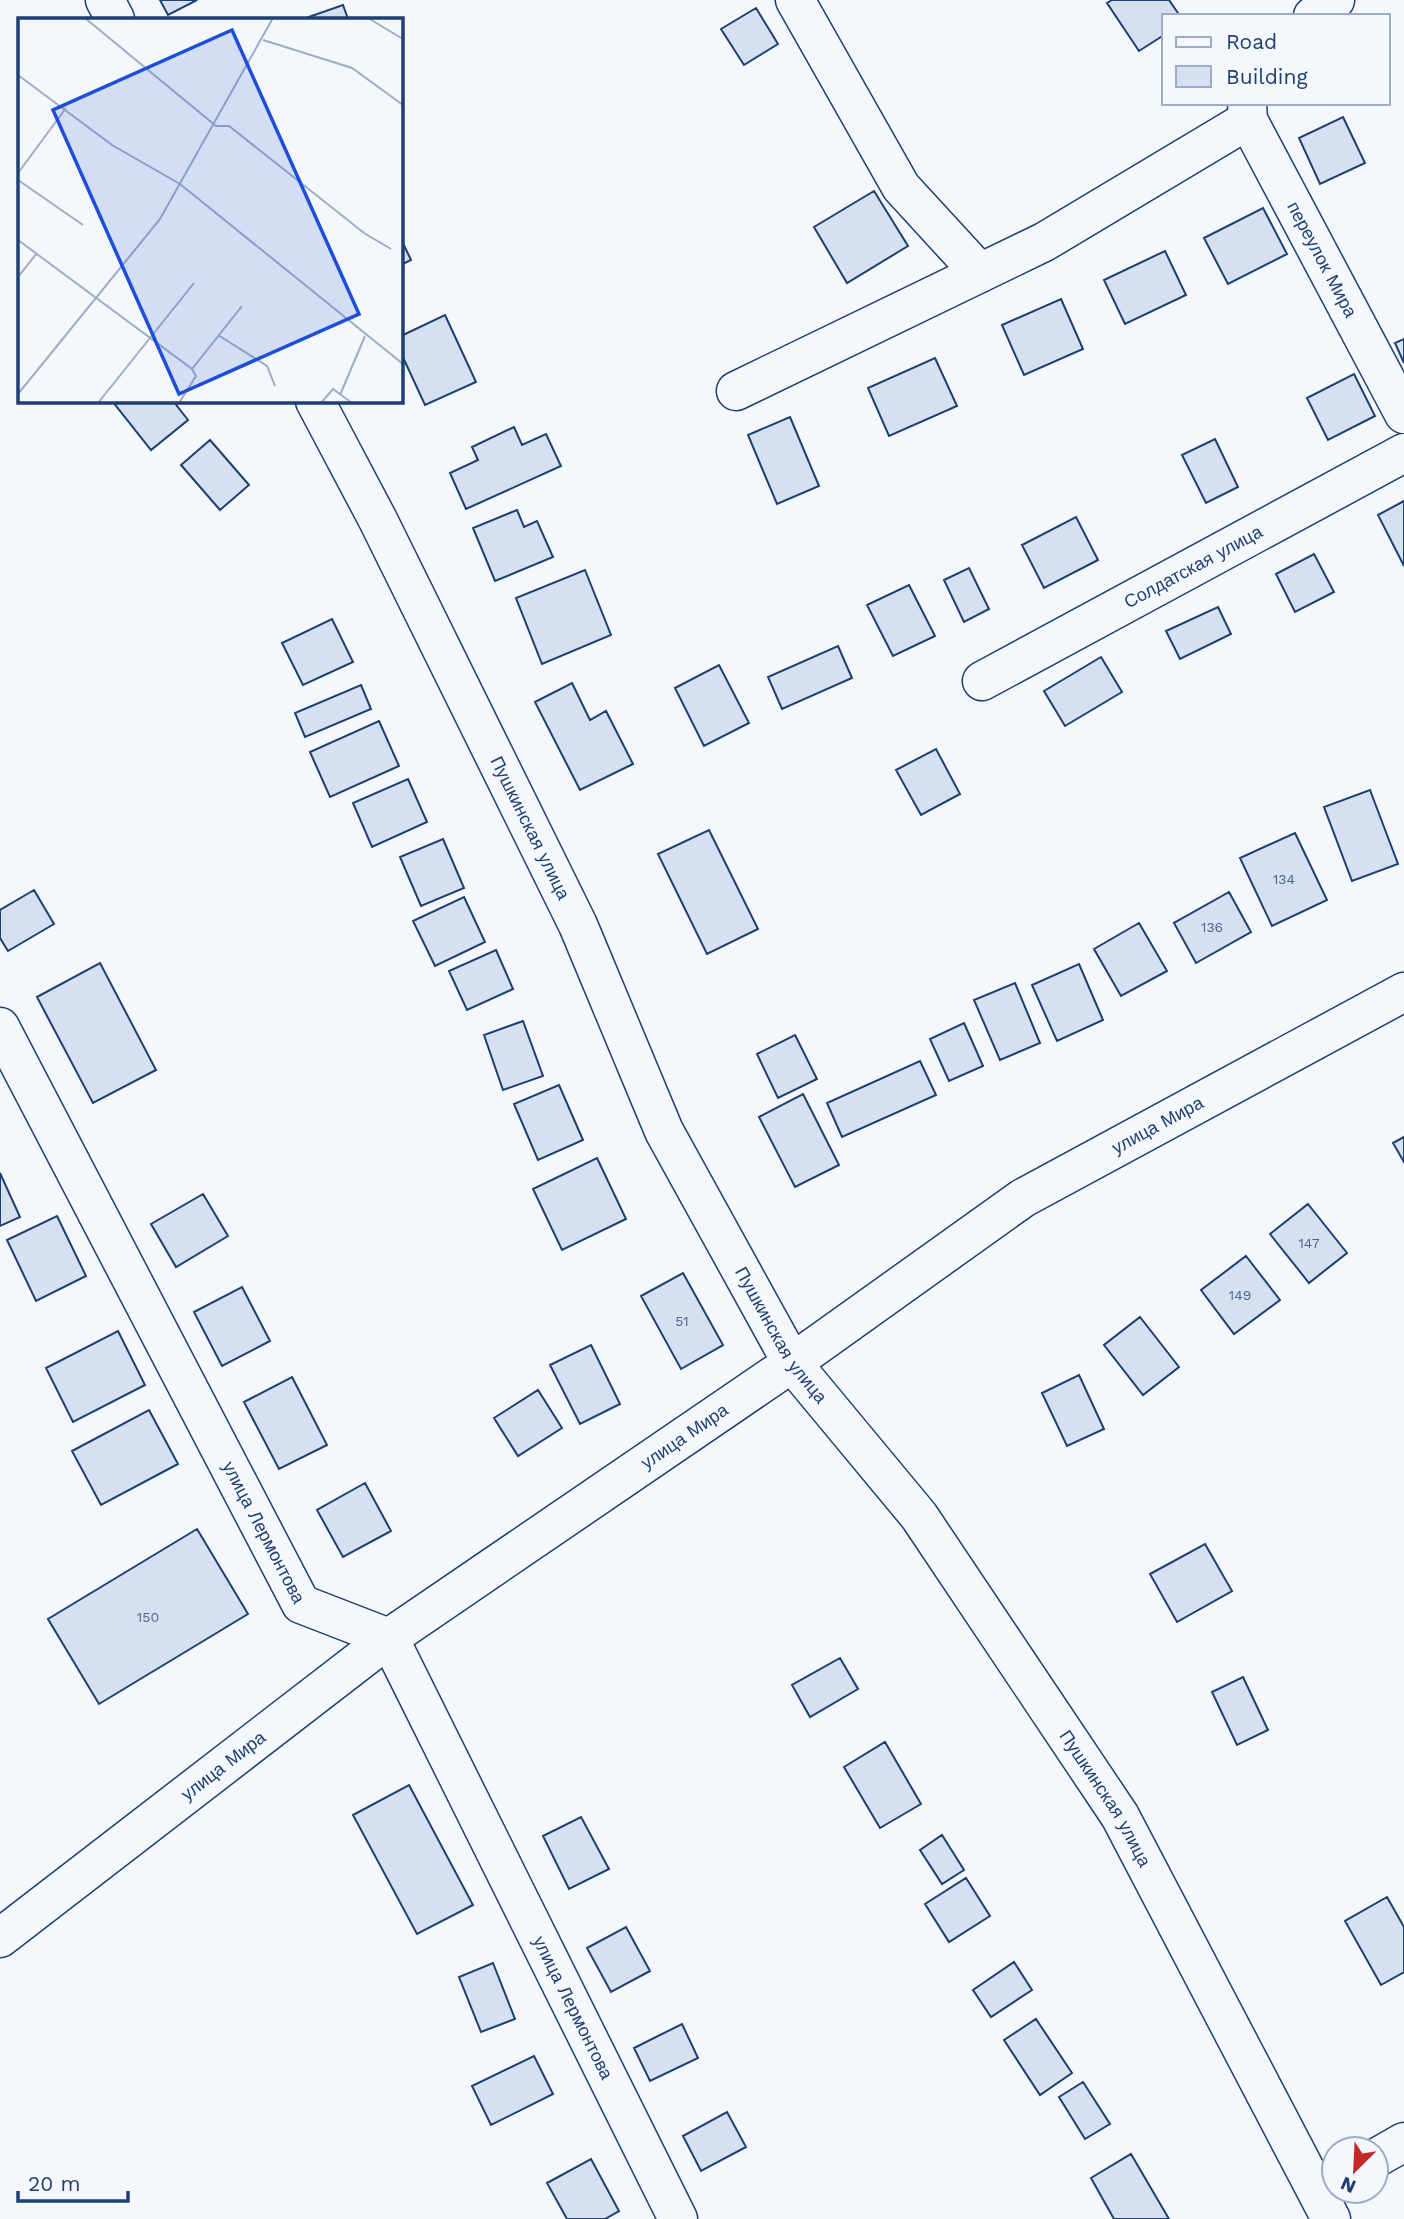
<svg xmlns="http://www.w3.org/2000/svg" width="1404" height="2219" viewBox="0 0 1404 2219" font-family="'Work Sans',sans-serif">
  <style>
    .building { fill: #d5e0f0; stroke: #1d3f73; stroke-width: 2 }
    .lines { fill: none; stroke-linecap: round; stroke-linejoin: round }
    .minor-casing { stroke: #1d3f73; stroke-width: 41 }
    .minor { stroke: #f4f7fb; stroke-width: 38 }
    .labels { text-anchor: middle; stroke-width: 5; stroke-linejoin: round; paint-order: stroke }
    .number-label { font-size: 14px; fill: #4b6792 }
    .street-label { font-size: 18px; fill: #1d3f73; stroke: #f4f7fb }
    .inset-road { fill: none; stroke: #9eadc5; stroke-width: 2 }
    .view { fill: #1d4ed8; fill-opacity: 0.15; stroke: #1d4ed8; stroke-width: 3.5 }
    .inset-edge { fill: none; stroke: #1d3f73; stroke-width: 3.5 }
  </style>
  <rect width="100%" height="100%" fill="#f4f7fb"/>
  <path class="building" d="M160 0H197L168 15Z
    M1112 0H1169L1180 16H1164V35L1139 51 1107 3Z
    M343 5 348 19H303Z
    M756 8 778 44 744 65 721 29Z
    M1343 117 1365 163 1320 184 1299 138Z
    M874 191 908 246 847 283 814 227Z
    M1263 208 1287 254 1228 284 1204 238Z
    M401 239 411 260 401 265Z
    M1165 251 1186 295 1125 324 1104 280Z
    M1061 299 1083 349 1024 375 1002 325Z
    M445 315 476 382 425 405 401 353V336Z
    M1404 339V363L1395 343Z
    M935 358 957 406 889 436 868 388Z
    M1354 374 1375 416 1328 440 1307 398Z
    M115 401H173L188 420 151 450 113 402Z
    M790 417 819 486 777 504 748 435Z
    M514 427 522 445 546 434 561 466 466 509 450 473 478 460 472 447Z
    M1215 439 1238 487 1206 503 1182 455Z
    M210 440 249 485 220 510 181 465Z
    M1404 501V566L1378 515Z
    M517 510 524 527 537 521 553 557 495 581 473 528Z
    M1076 517 1098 560 1044 588 1022 545Z
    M1314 554 1334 592 1295 612 1276 574Z
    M969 568 989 609 964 622 944 580Z
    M585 570 611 635 542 664 516 598Z
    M909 585 935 636 893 656 867 605Z
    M1218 607 1231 634 1180 659 1166 631Z
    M332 619 353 662 303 685 282 643Z
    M838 646 852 678 782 709 768 677Z
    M1101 657 1122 692 1065 726 1044 691Z
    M719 665 749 723 704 746 675 688Z
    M572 683 590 720 606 711 633 764 580 790 535 702Z
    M361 685 371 709 305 737 295 713Z
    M379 721 399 766 330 797 310 752Z
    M936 749 960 794 921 815 896 770Z
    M408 779 427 822 372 847 353 803Z
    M1370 790 1398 864 1352 881 1324 807Z
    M709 830 758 929 707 954 658 854Z
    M1295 833 1327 900 1272 926 1240 858Z
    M443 839 464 888 421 906 400 857Z
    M34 890 54 924 8 951 0 938V910Z
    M1229 892 1251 932 1196 963 1174 923Z
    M464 897 485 942 435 966 413 921Z
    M1139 923 1167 971 1121 996 1094 949Z
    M496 950 513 989 467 1010 449 971Z
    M100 963 156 1070 93 1103 37 997Z
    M1079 964 1103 1020 1057 1041 1032 985Z
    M1015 983 1040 1043 1000 1060 974 1000Z
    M523 1021 543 1076 503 1090 484 1035Z
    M964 1023 983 1066 949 1081 930 1039Z
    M795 1035 817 1079 778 1098 757 1054Z
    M920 1061 936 1095 842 1137 827 1103Z
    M559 1085 583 1140 538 1160 514 1104Z
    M803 1094 839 1165 795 1187 759 1117Z
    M1404 1137V1162L1393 1143Z
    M597 1158 626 1219 562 1250 533 1189Z
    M0 1173 20 1217 0 1226Z
    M203 1194 228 1236 176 1267 151 1224Z
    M1308 1204 1347 1253 1309 1283 1270 1234Z
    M57 1216 86 1276 36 1301 7 1240Z
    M1246 1256 1280 1300 1234 1334 1201 1290Z
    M683 1273 723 1345 681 1369 641 1296Z
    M242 1287 270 1341 222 1366 194 1312Z
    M1140 1317 1179 1367 1143 1395 1104 1345Z
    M118 1331 145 1385 73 1422 46 1368Z
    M591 1345 620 1404 580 1424 550 1365Z
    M1079 1375 1104 1429 1067 1446 1042 1393Z
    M292 1377 327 1445 279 1469 244 1402Z
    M538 1390 562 1428 518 1456 494 1418Z
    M149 1410 178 1464 101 1505 72 1451Z
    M365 1483 391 1531 343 1557 317 1510Z
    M197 1529 248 1614 99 1704 48 1619Z
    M1205 1544 1232 1591 1177 1622 1150 1574Z
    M840 1658 858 1689 810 1717 792 1685Z
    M1243 1677 1268 1730 1237 1745 1212 1692Z
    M885 1742 921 1804 880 1828 844 1767Z
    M409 1785 473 1905 417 1934 353 1815Z
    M581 1817 609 1869 569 1889 543 1836Z
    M942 1835 964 1870 942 1884 920 1850Z
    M966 1878 990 1916 949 1942 925 1904Z
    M1387 1897 1404 1927V1972L1381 1985 1345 1921Z
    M626 1927 650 1971 611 1992 587 1948Z
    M1014 1962 1032 1990 991 2017 973 1990Z
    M493 1963 515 2019 481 2032 459 1977Z
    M1036 2019 1072 2073 1040 2095 1004 2040Z
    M682 2024 698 2058 650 2081 634 2048Z
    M534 2056 553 2094 491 2125 472 2086Z
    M1083 2082 1110 2124 1085 2139 1059 2097Z
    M727 2112 746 2147 701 2171 683 2136Z
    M1131 2154 1169 2219H1114L1091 2178Z
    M591 2159 619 2211 605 2219H567L547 2183Z"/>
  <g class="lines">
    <defs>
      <g id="minor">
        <path d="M105 0 115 19"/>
        <path d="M795 0 901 187 980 273"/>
        <path d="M1313 16 1335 0"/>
        <path id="s1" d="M1247 103 1248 120 1404 414"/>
        <path d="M736 391 1044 242 1248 120"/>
        <path id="s2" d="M315 401 378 520 578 925 664 1131 792 1363 919 1516 1120 1816 1331 2219"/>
        <path id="s3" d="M982 681 1404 453"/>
        <path id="s4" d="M0 1027 301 1604 389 1638 678 2219"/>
        <path id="s5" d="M0 1938 389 1638 792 1363 1023 1198 1404 992"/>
        <path d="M1376 2158 1404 2142"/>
      </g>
    </defs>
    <use href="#minor" class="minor-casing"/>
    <use href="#minor" class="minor"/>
  </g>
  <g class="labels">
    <g class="number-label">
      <text x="1284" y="884">134</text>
      <text x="1212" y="932">136</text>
      <text x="1309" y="1248">147</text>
      <text x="1240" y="1300">149</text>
      <text x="682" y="1326">51</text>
      <text x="148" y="1622">150</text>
    </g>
    <g class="street-label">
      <text dy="6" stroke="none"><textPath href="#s1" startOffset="175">переулок Мира</textPath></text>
      <text dy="6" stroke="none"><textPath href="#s3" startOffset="240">Солдатская улица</textPath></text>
      <text dy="6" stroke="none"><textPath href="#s2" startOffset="478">Пушкинская улица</textPath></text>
      <text dy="6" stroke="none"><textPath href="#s5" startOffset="1416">улица Мира</textPath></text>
      <text dy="6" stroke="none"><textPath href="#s2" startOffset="1045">Пушкинская улица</textPath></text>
      <text dy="6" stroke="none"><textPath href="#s5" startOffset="849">улица Мира</textPath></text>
      <text dy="6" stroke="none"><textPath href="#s4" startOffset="570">улица Лермонтова</textPath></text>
      <text dy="6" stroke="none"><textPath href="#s5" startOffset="282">улица Мира</textPath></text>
      <text dy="6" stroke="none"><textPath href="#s2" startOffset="1612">Пушкинская улица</textPath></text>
      <text dy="6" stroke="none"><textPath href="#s4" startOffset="1158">улица Лермонтова</textPath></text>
    </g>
  </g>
  <g transform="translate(18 18)">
    <rect width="385" height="385" fill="#f4f7fb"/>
    <path class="inset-road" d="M67 0 198 108H211L346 215 373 231M350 0 385 21M245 22 334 50 385 87M0 57 94 127 162 166 385 346M0 155 48 90M0 162 65 207M0 222 174 351 178 358 161 385M0 259 19 235M200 317 249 348 257 368M174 351 224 288M0 376 142 201 255 0M322 377 347 318M80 385 176 265M303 385 315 371 334 385"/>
    <path class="view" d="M214 12 341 296 161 376 35 92Z"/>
    <rect width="385" height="385" class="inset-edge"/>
  </g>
  <rect x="1162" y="14" width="228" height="91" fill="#f4f7fb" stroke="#9eadc5" stroke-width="2"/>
  <rect x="1176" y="37" width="35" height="10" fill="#f4f7fb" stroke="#9eadc5" stroke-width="2"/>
  <text x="1226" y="49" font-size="21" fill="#1d3f73">Road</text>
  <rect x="1176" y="66" width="35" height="21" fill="#d5e0f0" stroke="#9eadc5" stroke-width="2"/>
  <text x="1226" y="84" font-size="21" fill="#1d3f73">Building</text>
  <g transform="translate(1355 2170) rotate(204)"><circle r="33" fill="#f4f7fb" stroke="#9eadc5" stroke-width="2"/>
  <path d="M0-5L12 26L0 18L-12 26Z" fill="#c62828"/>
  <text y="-10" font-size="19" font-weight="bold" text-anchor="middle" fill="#1d3f73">N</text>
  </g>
  <path d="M18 2191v10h110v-10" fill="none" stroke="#1d3f73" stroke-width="3.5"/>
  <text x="28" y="2191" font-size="21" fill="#1d3f73" stroke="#f4f7fb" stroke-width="5" paint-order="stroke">20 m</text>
</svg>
